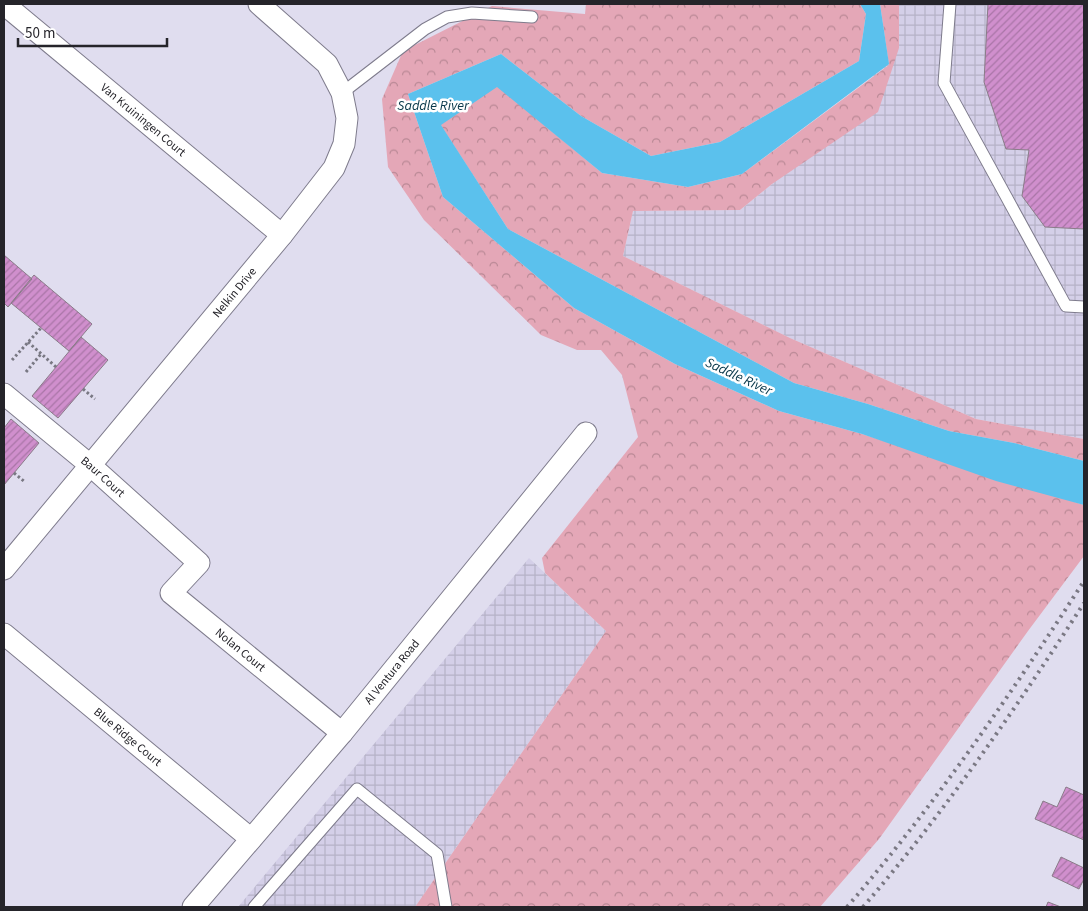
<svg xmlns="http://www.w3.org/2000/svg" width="1088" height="911" viewBox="0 0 1088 911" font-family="'Source Sans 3',sans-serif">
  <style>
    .industrial { fill: url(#industrial-grid) }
    .forest { fill: url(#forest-crowns) }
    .water { fill: #5bc1ed }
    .building { fill: url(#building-hatch); stroke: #8a7c89 }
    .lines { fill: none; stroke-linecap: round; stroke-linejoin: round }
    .lane-casing { stroke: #7e7b8c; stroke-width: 13 }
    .street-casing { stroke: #7e7b8c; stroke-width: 23 }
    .path { stroke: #797883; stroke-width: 3; stroke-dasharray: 2.5 2.5; stroke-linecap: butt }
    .lane { stroke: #fff; stroke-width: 11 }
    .street { stroke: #fff; stroke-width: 21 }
    .rail { stroke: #7a7883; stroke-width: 4; stroke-dasharray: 2.5 5; stroke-linecap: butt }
    .labels { text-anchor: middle; stroke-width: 5; stroke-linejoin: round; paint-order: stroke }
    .street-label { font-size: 12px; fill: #25242a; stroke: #fff }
    .water-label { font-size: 14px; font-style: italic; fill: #09384a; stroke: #fff }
  </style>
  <defs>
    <pattern id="industrial-grid" width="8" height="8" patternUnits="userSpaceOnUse" patternTransform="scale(1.25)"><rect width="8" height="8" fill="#d4cfe8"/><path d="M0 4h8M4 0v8" fill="none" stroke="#b6b2c7"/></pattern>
    <pattern id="forest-crowns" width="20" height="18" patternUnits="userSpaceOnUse" patternTransform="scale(1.25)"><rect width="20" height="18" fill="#e4a7b7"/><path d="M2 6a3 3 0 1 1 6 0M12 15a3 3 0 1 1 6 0" fill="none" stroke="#b98895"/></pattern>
    <pattern id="building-hatch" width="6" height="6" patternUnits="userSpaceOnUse" patternTransform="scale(1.25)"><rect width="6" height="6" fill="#d08fcd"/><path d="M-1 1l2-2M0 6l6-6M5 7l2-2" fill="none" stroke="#a975a7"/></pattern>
  </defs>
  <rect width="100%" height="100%" fill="#e0ddef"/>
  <path class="industrial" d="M899 4H1084V439L976 419 790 338 623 256 633 211 740 210 772 184 899 48Z
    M529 558 606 631 415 907H238Z"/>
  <path class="forest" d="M586 4H860L866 14 859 61 720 142 651 156 581 116 501 54 408 94 443 197 574 308 675 364 779 411 862 434 1084 505V556L1028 631 879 839 820 907H415L606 631 545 573 542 558 638 437 622 375 601 350H577L541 335 424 220 388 167 382 99 403 51 492 6 585 14Z
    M880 4H899V48L878 112 772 184 740 210 633 211 623 256 790 338 976 419 1084 439V461L1014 443 949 431 868 404 794 383 508 229 440 124 497 86 602 173 688 187 742 174 889 65Z"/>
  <path class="water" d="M860 4H880L889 64 742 174 688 187 602 173 497 87 441 125 508 229 794 383 868 404 949 431 1014 443 1084 461V505L996 481 862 434 779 411 675 364 574 308 443 197 408 94 501 54 581 116 651 156 720 142 859 61 866 14Z"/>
  <path class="building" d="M988 4H1084V229L1045 227 1022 196 1029 150 1006 149 984 82Z
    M4 255 32 279 8 307 4 303Z
    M34 275 92 324 69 351 11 303Z
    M81 337 108 360 58 418 32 396Z
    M11 419 39 443 4 485V428Z
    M1066 787 1084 795V840L1035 819 1043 801 1057 807Z
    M1061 857 1084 868V879L1079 889 1052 876Z
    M1048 902 1061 907H1046Z"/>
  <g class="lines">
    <defs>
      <path id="lane" d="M950 4 944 83 1066 306 1084 307
        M342 93 425 29 447 17 472 13 532 17
        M254 907 357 789 437 854 446 907"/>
      <g id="street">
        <path id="s1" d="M4 4 282 235"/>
        <path id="s2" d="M4 394 90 465 199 563 171 593 342 733"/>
        <path id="s3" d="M4 569 282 235 334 168 344 144 347 118 342 93 327 64 259 4"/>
        <path id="s4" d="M4 634 251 839"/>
        <path id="s5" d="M193 907 342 733 586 433"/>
      </g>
    </defs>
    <use href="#lane" class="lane-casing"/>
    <use href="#street" class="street-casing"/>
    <path class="path" d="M28 342 56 367
      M12 360 41 328
      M26 372 41 354
      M83 389 95 399
      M14 473 25 482"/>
    <use href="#lane" class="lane"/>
    <use href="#street" class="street"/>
    <path class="rail" d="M847 907C935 805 1011 694 1084 581
      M863 907C945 812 1016 708 1084 603"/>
  </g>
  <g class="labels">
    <g class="street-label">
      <text dy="4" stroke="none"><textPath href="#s1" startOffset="181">Van Kruiningen Court</textPath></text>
      <text dy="4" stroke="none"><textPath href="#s3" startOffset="360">Nelkin Drive</textPath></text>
      <text dy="4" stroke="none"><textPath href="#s2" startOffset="129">Baur Court</textPath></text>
      <text dy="4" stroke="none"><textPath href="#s2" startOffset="389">Nolan Court</textPath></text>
      <text dy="4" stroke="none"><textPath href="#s5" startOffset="308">Al Ventura Road</textPath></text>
      <text dy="4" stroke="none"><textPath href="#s4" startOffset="161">Blue Ridge Court</textPath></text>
    </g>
    <g class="water-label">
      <text x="433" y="110">Saddle River</text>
      <text transform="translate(739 376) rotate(25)" y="5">Saddle River</text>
    </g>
  </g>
  <rect width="1088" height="911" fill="none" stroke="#25242a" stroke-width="10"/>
  <path d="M18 38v8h149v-8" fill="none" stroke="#25242a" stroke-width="2.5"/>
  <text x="25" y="38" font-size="15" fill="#25242a" stroke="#ffffff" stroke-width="4" paint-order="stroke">50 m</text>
</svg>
